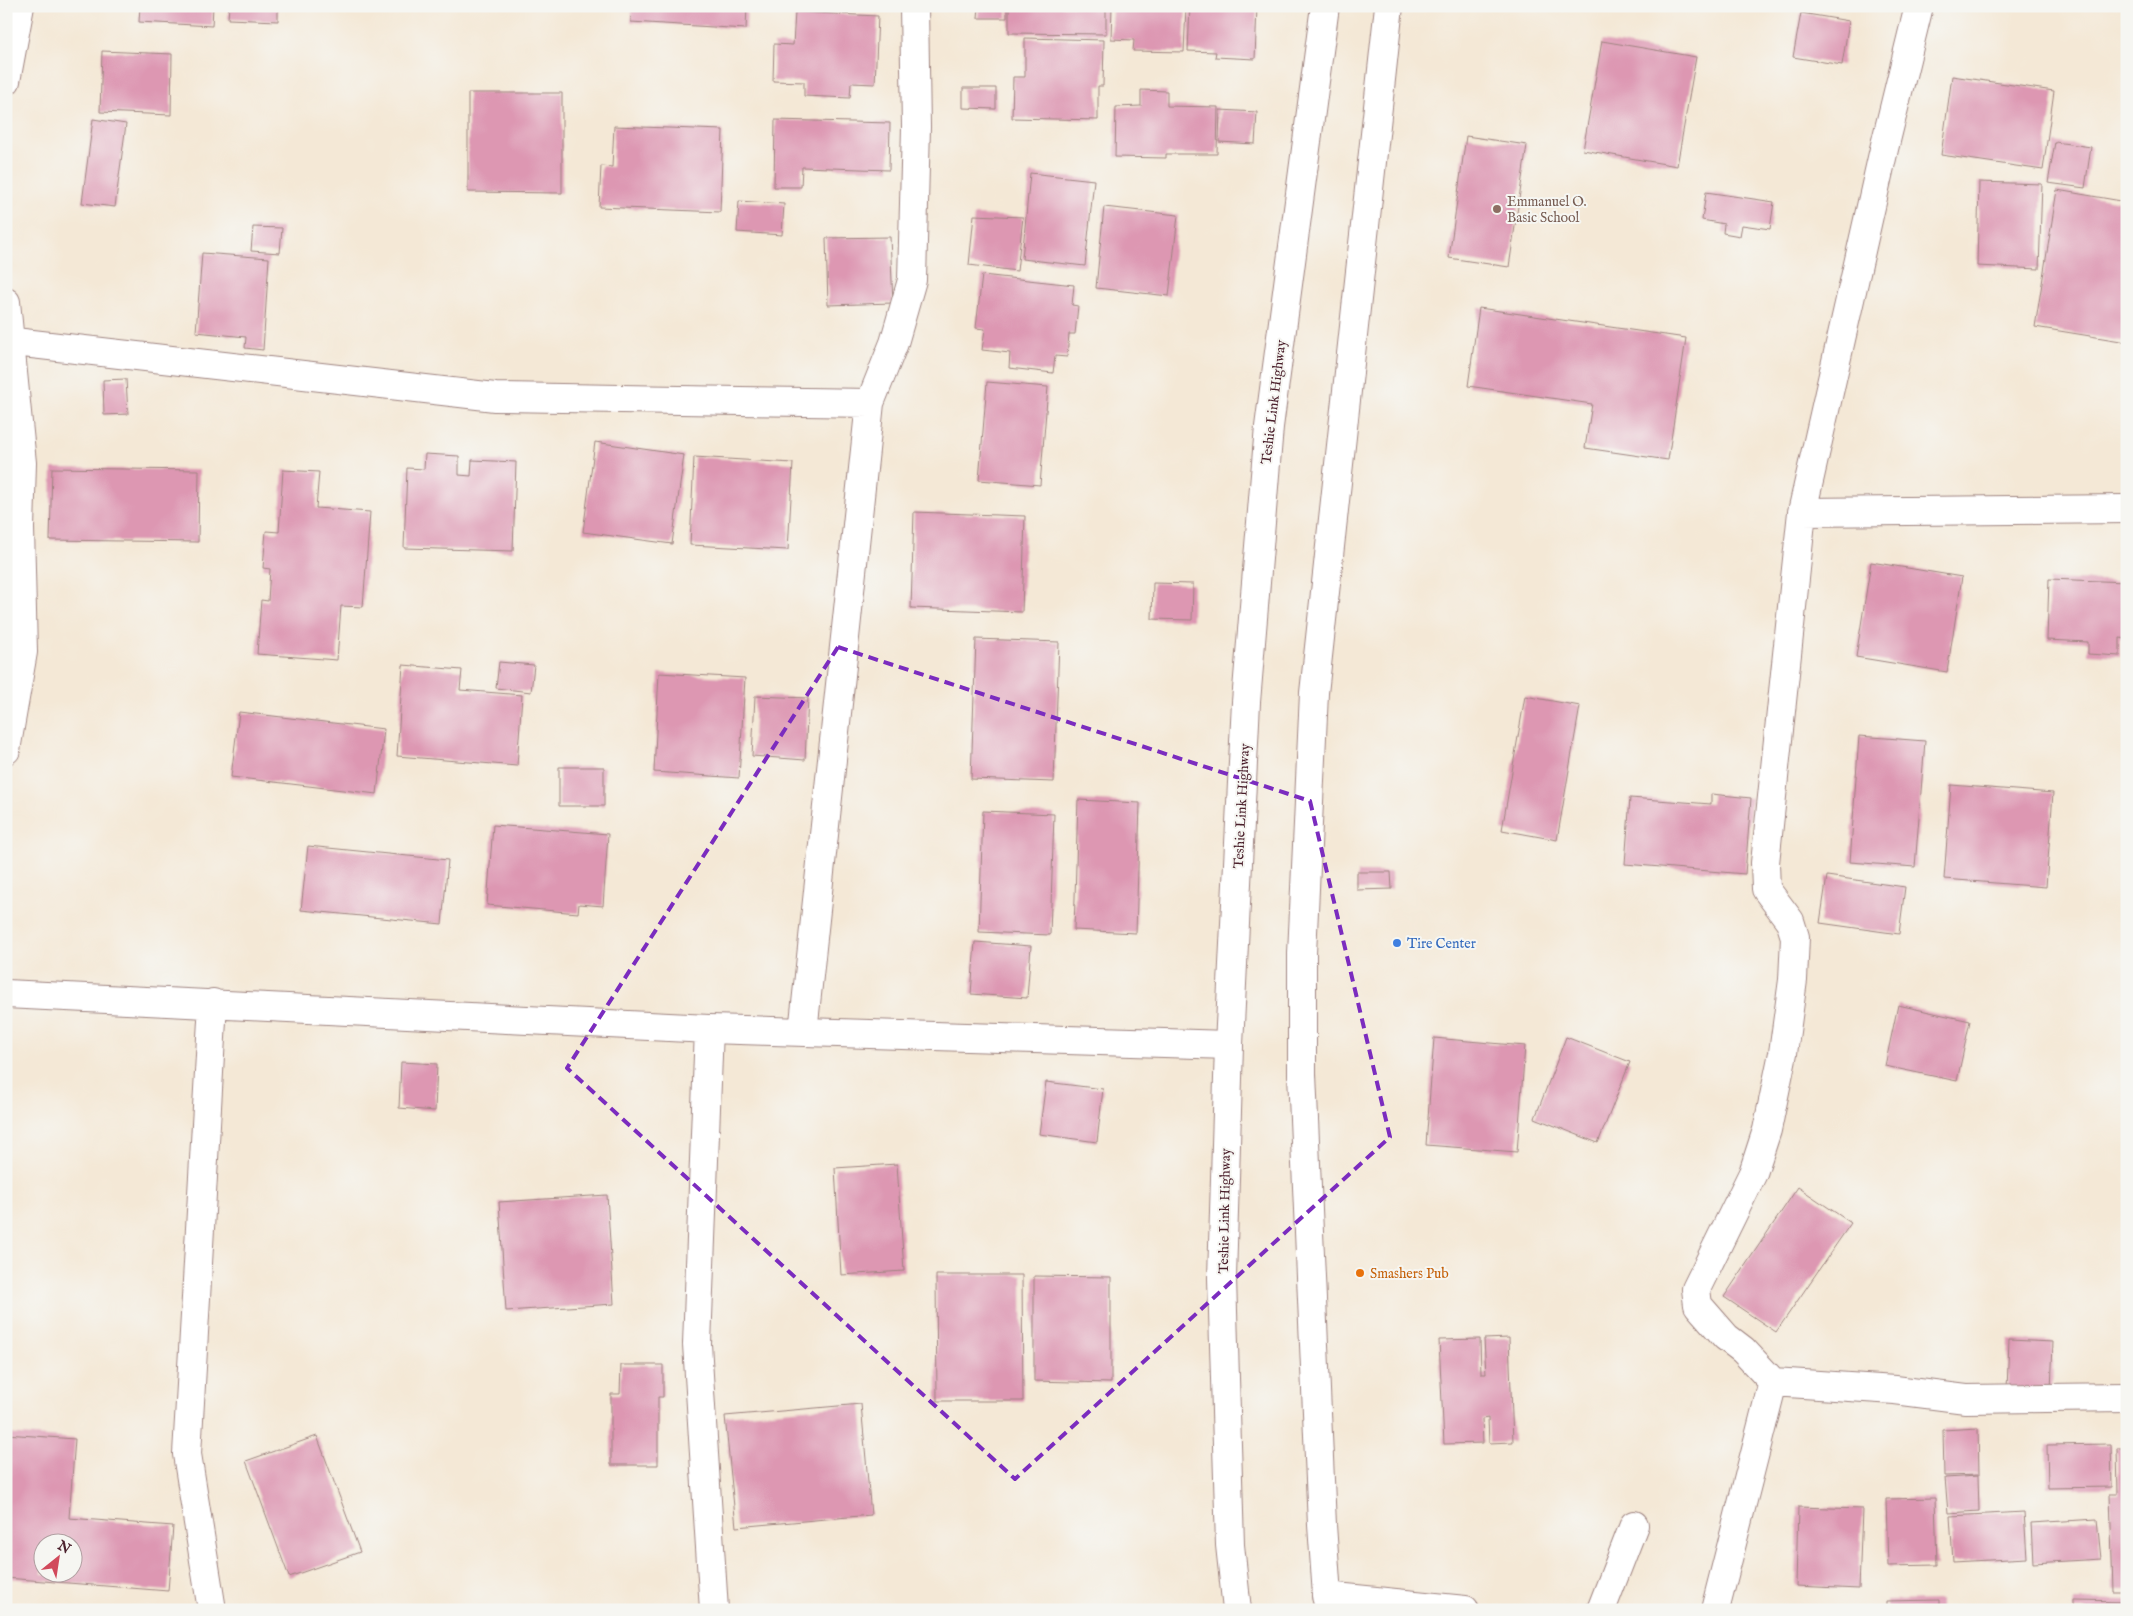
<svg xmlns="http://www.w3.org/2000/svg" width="2133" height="1616" viewBox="0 0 2133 1616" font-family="'IM FELL English',serif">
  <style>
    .building { fill: #dd97b2; fill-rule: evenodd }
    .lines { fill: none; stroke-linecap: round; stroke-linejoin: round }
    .minor-casing { stroke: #9f8480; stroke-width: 30 }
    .major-casing { stroke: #9f8480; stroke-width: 30 }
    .minor { stroke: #fff; stroke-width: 28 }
    .major { stroke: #fff; stroke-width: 28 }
    .marked { fill: none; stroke: #7b2cbf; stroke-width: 4; stroke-dasharray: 10 6; stroke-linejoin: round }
    .education-dot { fill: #8d6e63; stroke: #f6f6f2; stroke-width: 2 }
    .shop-dot { fill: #3f7fe0; stroke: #f6f6f2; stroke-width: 2 }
    .food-dot { fill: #e8710a; stroke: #f6f6f2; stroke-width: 2 }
    .labels { text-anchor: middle; stroke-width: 4; stroke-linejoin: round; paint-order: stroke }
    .education-label { font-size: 14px; fill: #785e54; stroke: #f6f6f2; text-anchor: start }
    .street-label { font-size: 14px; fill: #4a1f2b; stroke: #f6f6f2 }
    .shop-label { font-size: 14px; fill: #366cbe; stroke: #f6f6f2; text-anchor: start }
    .food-label { font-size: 14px; fill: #c56008; stroke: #f6f6f2; text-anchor: start }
  </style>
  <rect width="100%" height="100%" fill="#f6f6f2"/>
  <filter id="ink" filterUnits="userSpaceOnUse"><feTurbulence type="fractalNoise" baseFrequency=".02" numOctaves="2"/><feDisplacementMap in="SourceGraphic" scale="10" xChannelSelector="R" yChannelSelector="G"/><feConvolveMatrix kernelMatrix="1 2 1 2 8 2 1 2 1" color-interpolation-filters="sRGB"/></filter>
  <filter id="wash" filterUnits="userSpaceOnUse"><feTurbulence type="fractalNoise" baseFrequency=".0096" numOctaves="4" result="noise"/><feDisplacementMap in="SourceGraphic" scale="20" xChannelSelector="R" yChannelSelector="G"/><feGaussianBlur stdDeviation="1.12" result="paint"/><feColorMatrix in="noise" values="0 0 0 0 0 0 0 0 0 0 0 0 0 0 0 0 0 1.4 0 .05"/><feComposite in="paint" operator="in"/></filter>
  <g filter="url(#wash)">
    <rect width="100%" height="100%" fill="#f4e8d6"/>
    <g id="blocks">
      <path class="building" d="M140 6H213L212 26 139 22Z
        M229 6H278V21L228 19Z
        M632 6H747L746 29 631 22Z
        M979 6H1007V18H978Z
        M1009 6H1106V34L1009 33Z
        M1112 6H1186L1184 52 1133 51 1134 40 1111 39Z
        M1190 6H1257L1255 59 1215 57 1216 52 1188 51Z
        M795 12 878 16 875 84 851 83 850 98 804 96V82L773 81 774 44 793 45Z
        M1801 13 1849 21 1842 65 1793 57Z
        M1025 38 1104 40 1103 86H1098V120L1012 118 1013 77H1025Z
        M1602 41 1696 57 1677 166 1583 150Z
        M102 51 172 54 171 115 100 112Z
        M1952 76 2054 91 2043 170 1941 155Z
        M963 88H996V109L963 108Z
        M1141 90 1167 91V106L1218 107 1217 154H1166V158L1115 157 1116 107 1141 106Z
        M468 93H562V193L468 192Z
        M1220 110 1257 112 1255 144 1219 142Z
        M93 119 126 124 115 207 82 203Z
        M775 120 890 123 889 170 802 167 801 187H774Z
        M614 126 723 130 720 212 599 207 601 166 612 167Z
        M1466 136 1527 145 1509 267 1449 258Z
        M2055 142 2091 147 2085 188 2048 183Z
        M1030 173 1094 180 1085 266 1022 259Z
        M1979 182 2042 184 2039 269 1977 266Z
        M2057 190 2127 202V342L2035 327Z
        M1706 192 1774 202 1770 229 1742 225 1740 236 1723 233 1724 224 1702 220Z
        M739 201 784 204 782 235 737 232Z
        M1104 207 1178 215 1169 296 1096 288Z
        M974 215 1023 217 1017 271 969 265Z
        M253 227 282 228 280 253 251 251Z
        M890 237 893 303 828 305 826 238Z
        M202 253 269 258 263 350 245 348 246 337 196 332Z
        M982 275 1074 285 1072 305 1078 306 1075 334H1069L1067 357 1055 356 1053 373 1009 368 1010 353 982 350 985 329 976 328Z
        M1479 308 1686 338 1668 460 1585 448 1592 404 1468 386Z
        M126 379 128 414 104 415 103 380Z
        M987 382 1048 387 1040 485 979 480Z
        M595 442 684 455 672 544 583 532Z
        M425 454 459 456V475L471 476 472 460 516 462 513 551 404 548 407 468 424 469Z
        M694 457 793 463 788 550 690 545Z
        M52 468 199 470 198 542 50 540Z
        M283 470 319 472 316 508 370 512 363 607 341 606 337 660 257 654 261 600 268 601 270 569 263 568 266 531 279 532Z
        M914 512 1025 516 1022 612 911 608Z
        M1871 562 1962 577 1947 672 1856 657Z
        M2049 579 2127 582V639L2120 638V656L2088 654V642L2047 640Z
        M1153 583 1193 584 1192 620 1152 619Z
        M976 639 1059 642 1054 782 971 779Z
        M499 662 534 665 531 692 496 688Z
        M403 665 462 670 460 690 522 695 517 766 397 756Z
        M659 673 745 678 739 778 654 772Z
        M755 696 808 698 805 760 752 756Z
        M1525 696 1580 706 1557 840 1502 830Z
        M239 712 384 729 377 794 231 777Z
        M1859 736 1925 741 1915 867 1850 862Z
        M559 767H604V806H559Z
        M1951 785 2053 793 2046 887 1944 879Z
        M1711 794 1751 798 1745 874 1625 864 1630 798 1711 804Z
        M1078 800 1140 803 1136 933 1074 930Z
        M983 811 1054 814 1050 935 979 932Z
        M493 825 608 834 603 906 579 904 578 913 487 905Z
        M308 846 448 860 442 924 301 910Z
        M1357 872H1391L1392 889 1357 890Z
        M1827 876 1905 887 1899 934 1820 923Z
        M975 942 1031 946 1027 998 971 994Z
        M1898 1005 1970 1021 1957 1081 1885 1066Z
        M1566 1037 1630 1062 1598 1143 1535 1118Z
        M1434 1038 1525 1046 1517 1152 1426 1145Z
        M401 1062 437 1064 435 1111 399 1108Z
        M1046 1082 1103 1089 1097 1142 1039 1134Z
        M897 1164 904 1271 841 1275 835 1168Z
        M1798 1187 1851 1223 1776 1332 1724 1297Z
        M607 1195 614 1304 506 1311 499 1202Z
        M936 1275H1022L1023 1401H937Z
        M1034 1276 1111 1277V1383L1034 1381Z
        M2123 1320H2127V1349H2123Z
        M1509 1338 1513 1442 1489 1443 1488 1418 1482 1419 1483 1443 1444 1444 1439 1340 1480 1339 1481 1374H1486L1484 1339Z
        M2009 1340 2053 1342 2051 1391 2007 1389Z
        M621 1365H663V1397H658V1465H611V1394H620Z
        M861 1404 871 1515 736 1527 725 1416Z
        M1978 1428 1979 1475 1944 1476 1943 1430Z
        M6 1434 75 1439 69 1518 173 1526 168 1591 6 1578ZM42 1544H72V1574H42Z
        M317 1436 360 1552 289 1577 246 1461Z
        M2111 1444 2112 1487 2048 1488 2047 1445Z
        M2117 1448H2127V1591H2113L2110 1494H2118Z
        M1978 1476 1979 1511 1948 1513 1945 1478Z
        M1935 1498 1937 1565 1888 1566 1886 1499Z
        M1798 1507 1862 1509 1859 1589 1796 1586Z
        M2024 1512 2027 1558 1953 1562 1950 1516Z
        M2097 1519 2101 1559 2033 1563 2031 1523Z
        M1939 1600V1610H1886V1601Z
        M2073 1600 2127 1601V1610H2073Z"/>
    </g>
  </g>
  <g filter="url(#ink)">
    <use href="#blocks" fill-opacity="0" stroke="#9f8480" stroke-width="1"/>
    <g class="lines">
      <defs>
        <path id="minor" d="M6 81 20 6
          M6 302 22 463 20 528 23 652 6 750
          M6 341 495 397 870 403
          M1802 512 2127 509
          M6 994 709 1029 1229 1045
          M709 1029 697 1344 714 1610
          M803 1032 870 403 894 343 912 280 916 127 914 6
          M1773 1382 1895 1390 1966 1399 2127 1397
          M1326 1596 1465 1610
          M212 1610 187 1454 213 1003
          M1601 1610 1634 1525
          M1715 1610 1773 1382 1743 1350 1726 1337 1698 1305 1696 1289 1753 1173 1767 1130 1783 1053 1793 980 1795 937 1790 921 1766 889 1765 863 1802 512 1884 149 1919 6"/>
        <path id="major" d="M1237 1610 1230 1545 1222 1278 1229 1045 1246 702 1269 427 1325 6
          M1328 1610 1322 1525 1302 1074V954L1314 693 1389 6"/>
      </defs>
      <use href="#minor" class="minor-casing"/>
      <use href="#major" class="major-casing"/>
      <use href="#minor" class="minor"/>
      <use href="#major" class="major"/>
    </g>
  </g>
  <path class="marked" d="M838 647 1310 801 1390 1137 1015 1479 567 1068Z"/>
  <circle class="education-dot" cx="1497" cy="209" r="5"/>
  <circle class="shop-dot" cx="1397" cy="943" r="5"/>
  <circle class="food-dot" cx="1360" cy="1273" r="5"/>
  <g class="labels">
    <g class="education-label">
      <text x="1507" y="206">Emmanuel O.<tspan x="1507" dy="16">Basic School</tspan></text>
    </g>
    <g class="street-label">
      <text transform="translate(1273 402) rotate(-83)" y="5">Teshie Link Highway</text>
      <text transform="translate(1241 806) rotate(-87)" y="5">Teshie Link Highway</text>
      <text transform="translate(1224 1211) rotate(-89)" y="5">Teshie Link Highway</text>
    </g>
    <g class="shop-label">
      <text x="1407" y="948">Tire Center</text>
    </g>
    <g class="food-label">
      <text x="1370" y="1278">Smashers Pub</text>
    </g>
  </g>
  <rect width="2133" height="1616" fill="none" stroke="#f6f6f2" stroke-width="25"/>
  <g transform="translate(58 1558) rotate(30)"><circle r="24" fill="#f6f6f2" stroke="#b1a0a2"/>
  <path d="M0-4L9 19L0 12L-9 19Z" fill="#d1495b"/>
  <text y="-8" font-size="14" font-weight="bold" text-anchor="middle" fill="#4a1f2b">N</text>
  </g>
</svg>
